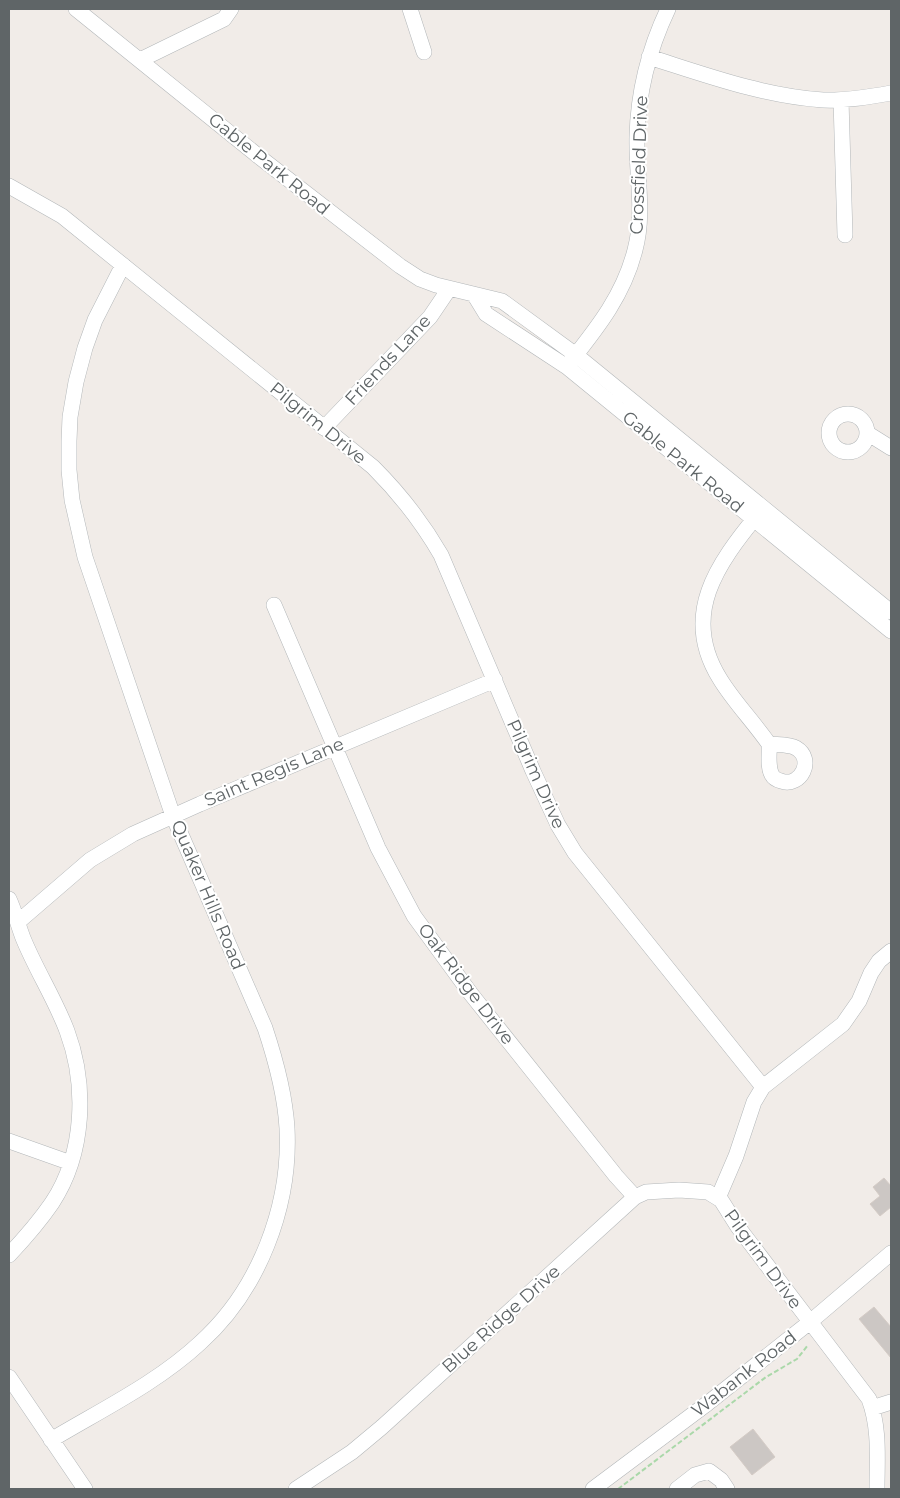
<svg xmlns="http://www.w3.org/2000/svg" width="900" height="1498" viewBox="0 0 900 1498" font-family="Montserrat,sans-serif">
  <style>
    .building { fill: #ccc7c4; stroke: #d5ccc6 }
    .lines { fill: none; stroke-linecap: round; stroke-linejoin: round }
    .minor-casing { stroke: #b3b7b9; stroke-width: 16 }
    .path { stroke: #aad8a9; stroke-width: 2; stroke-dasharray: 5 2.5; stroke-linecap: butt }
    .minor { stroke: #fff; stroke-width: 15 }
    .labels { text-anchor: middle; stroke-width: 4; stroke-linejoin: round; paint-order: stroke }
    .street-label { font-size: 18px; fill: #5f6567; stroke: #fff }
  </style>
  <rect width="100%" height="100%" fill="#f1ece8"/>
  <path class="building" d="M884 1178 891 1186V1207L880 1216 870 1204 880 1196 873 1187Z
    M874 1307 891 1327V1358L859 1319Z
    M753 1429 775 1457 752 1475 730 1447Z"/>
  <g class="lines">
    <defs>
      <path id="minor" d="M76 9 262 159 400 266 420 279 436 285 502 301 576 355 891 612
        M410 9 424 52
        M649 57C706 75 763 96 823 100 846 101 869 97 891 93
        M140 60 224 19 231 9
        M841 100 845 235
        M9 186 62 216 373 467C400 494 422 522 441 555L533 771 558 825 575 853 763 1087
        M475 296 486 314 567 367 891 631
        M571 361C598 327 624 294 635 250 645 213 636 175 637 137 638 92 649 49 668 9
        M829 433a19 19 0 1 1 38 0a19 19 0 1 1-38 0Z
        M324 428 430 317 449 289
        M867 433 891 448
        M759 513C717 564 680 615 720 679 734 702 753 721 769 744
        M274 605 378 848 414 916 471 994 616 1176 635 1197
        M769 744C777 745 789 744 796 748 815 759 801 788 781 781 777 780 774 779 772 775 767 766 770 753 769 744Z
        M9 899C15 912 18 925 23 938 36 970 55 999 67 1031 87 1085 85 1153 52 1203 39 1222 24 1239 9 1255
        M18 922 90 860 133 834 200 804 495 680
        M9 1141 71 1163
        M718 1198 736 1156 754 1102 763 1087 843 1024 859 1001 871 973 879 961 891 951
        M9 1377 85 1489
        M872 1408 891 1402
        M51 1440C101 1410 157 1383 200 1343 259 1290 291 1206 287 1128 285 1094 276 1061 265 1028L173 816 85 557 72 500 69 470V441L70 417 76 382 85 348 95 320 123 265
        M296 1489 352 1452 382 1427 635 1197 646 1192 679 1190 708 1192 721 1200 738 1227 869 1399C880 1428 877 1459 877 1489
        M593 1489 708 1403 810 1322 891 1253
        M677 1489 695 1475 709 1471 721 1480 727 1489"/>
    </defs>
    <use href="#minor" class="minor-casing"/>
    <path class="path" d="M618 1489 766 1377 797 1359 808 1345"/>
    <use href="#minor" class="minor"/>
  </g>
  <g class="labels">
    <g class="street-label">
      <text transform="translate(269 164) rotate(39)" y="6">Gable Park Road</text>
      <text transform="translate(639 165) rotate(-88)" y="6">Crossfield Drive</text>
      <text transform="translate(388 360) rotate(-47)" y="6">Friends Lane</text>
      <text transform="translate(318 423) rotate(39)" y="6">Pilgrim Drive</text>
      <text transform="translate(683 462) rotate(39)" y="6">Gable Park Road</text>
      <text transform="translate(274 772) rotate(-23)" y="6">Saint Regis Lane</text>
      <text transform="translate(536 774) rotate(66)" y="6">Pilgrim Drive</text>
      <text transform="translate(208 895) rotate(67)" y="6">Quaker Hills Road</text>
      <text transform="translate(466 984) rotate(53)" y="6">Oak Ridge Drive</text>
      <text transform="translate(763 1259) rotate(54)" y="6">Pilgrim Drive</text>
      <text transform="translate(501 1319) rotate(-42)" y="6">Blue Ridge Drive</text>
      <text transform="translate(744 1374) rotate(-38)" y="6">Wabank Road</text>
    </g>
  </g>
  <rect width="900" height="1498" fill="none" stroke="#5f6567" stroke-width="20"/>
</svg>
